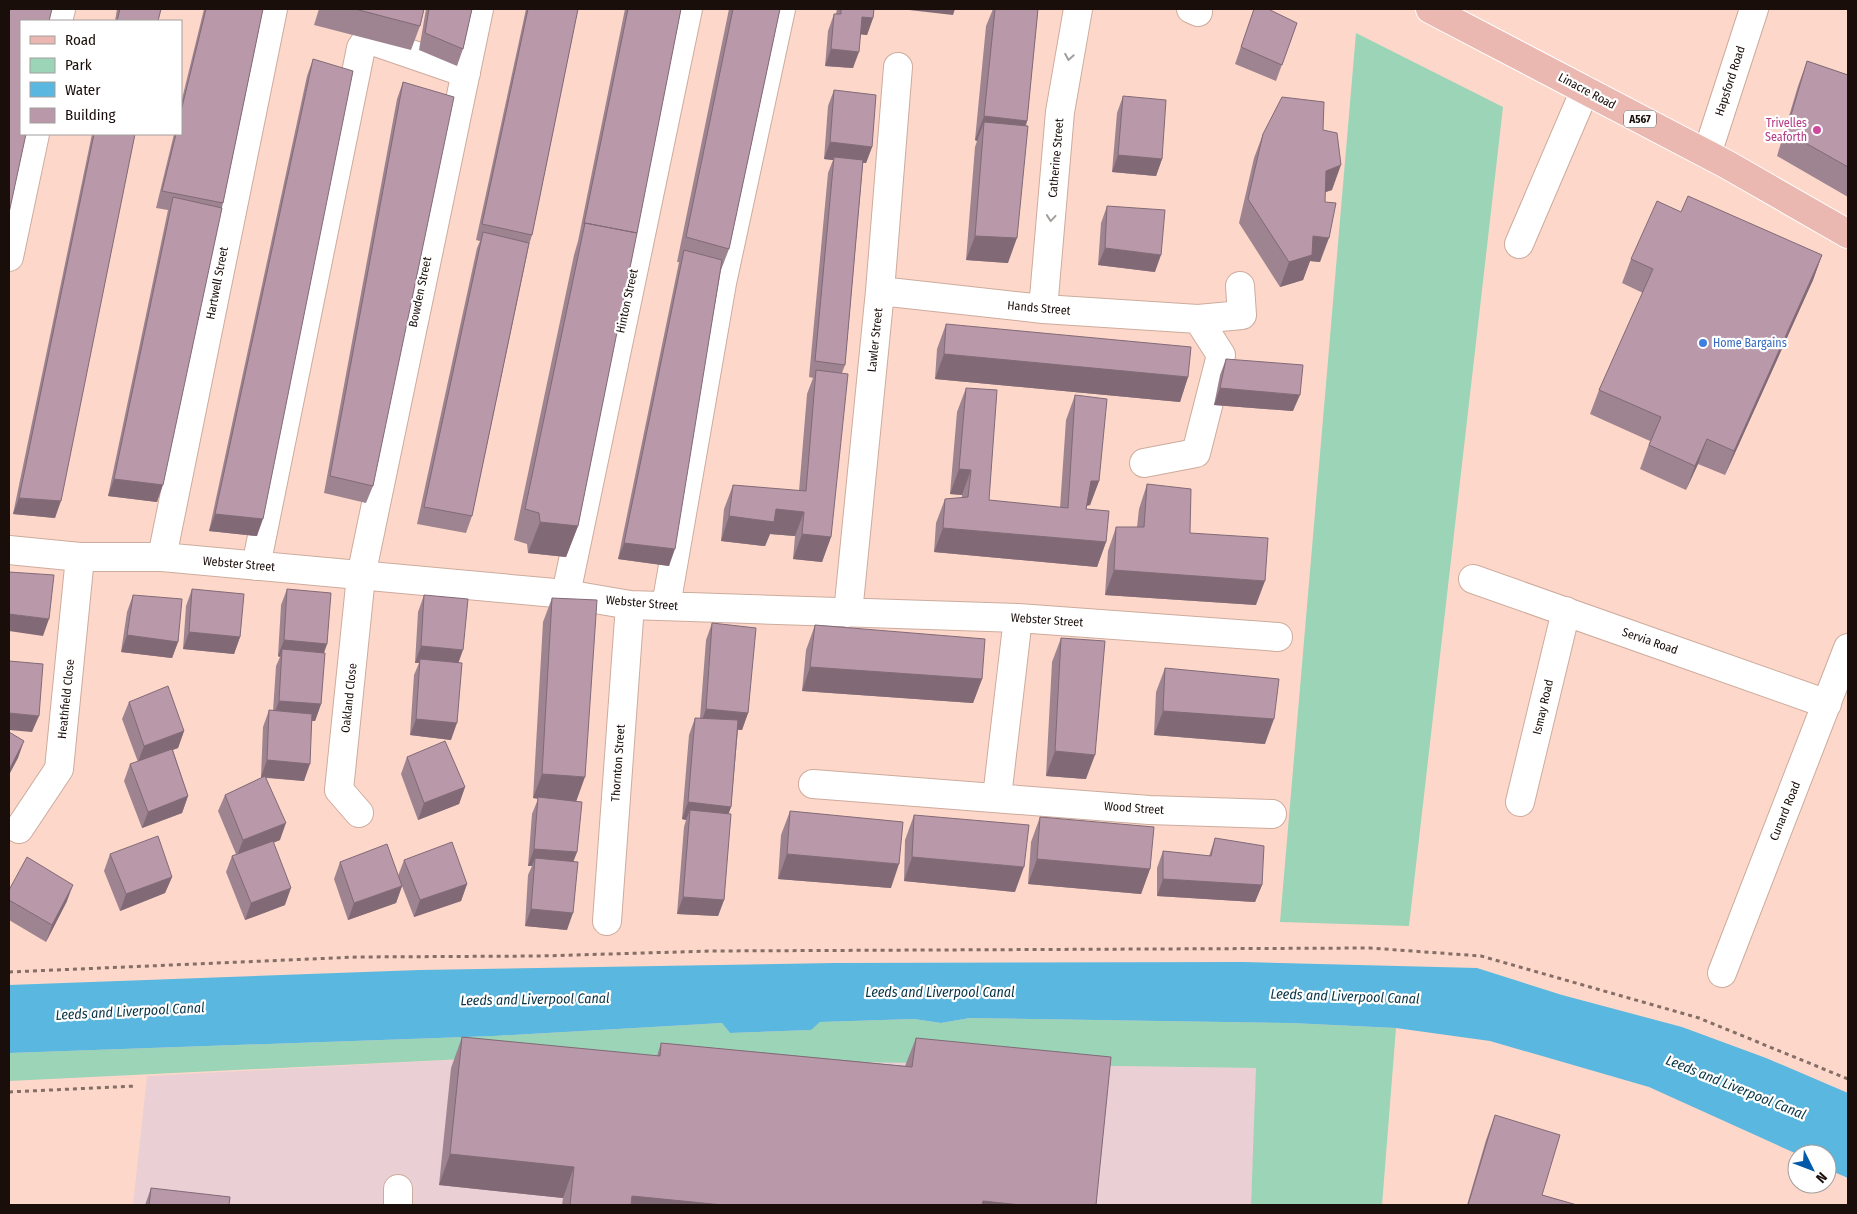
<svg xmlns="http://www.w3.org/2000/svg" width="1857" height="1214" viewBox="0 0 1857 1214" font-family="'Fira Sans Condensed',sans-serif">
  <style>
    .industrial { fill: #ead0d4 }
    .green { fill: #9bd4b7 }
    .water { fill: #5ab7df }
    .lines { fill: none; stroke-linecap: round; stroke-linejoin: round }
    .minor-casing { stroke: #cdab9d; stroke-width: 30 }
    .major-casing { stroke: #fff; stroke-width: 30 }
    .path { stroke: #856e65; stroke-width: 3; stroke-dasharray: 4 4; stroke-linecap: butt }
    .minor { stroke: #fff; stroke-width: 28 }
    .major { stroke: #ebb8b1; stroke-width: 28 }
    .wall { fill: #9e8391 }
    .shaded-wall { fill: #816a76 }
    .building { fill: #b898a9; stroke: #816a76 }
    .oneway { stroke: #a39f9d }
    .hotel-dot { fill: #d1479c; stroke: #fff; stroke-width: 2 }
    .shop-dot { fill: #3f7fe0; stroke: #fff; stroke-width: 2 }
    .labels { text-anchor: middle; stroke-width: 4.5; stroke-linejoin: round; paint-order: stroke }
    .shield { fill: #fff; stroke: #5f5654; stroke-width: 1 }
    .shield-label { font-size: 11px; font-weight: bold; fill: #1a0e0a }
    .street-label { font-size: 12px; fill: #1a0e0a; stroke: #fff }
    .hotel-label { font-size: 12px; fill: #b23c85; stroke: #fff; text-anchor: end }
    .shop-label { font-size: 12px; fill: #366cbe; stroke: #fff; text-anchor: start }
    .water-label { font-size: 14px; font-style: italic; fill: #083445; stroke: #fff }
  </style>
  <rect width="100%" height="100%" fill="#fdd8ca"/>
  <path class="industrial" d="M507 1057 1257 1068 1251 1205H133L147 1076Z"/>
  <path class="green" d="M1356 33 1503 107 1409 926 1280 922Z
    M970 1018 1291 1023 1396 1028 1382 1205H1251L1256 1068 507 1057 9 1081V1053L494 1036 722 1023 730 1033 810 1030 820 1022 914 1019 941 1023Z"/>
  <path class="water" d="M1243 962 1477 968 1562 995 1682 1027 1766 1058 1848 1093V1178L1827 1169V1154H1797L1649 1087 1490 1041 1396 1028 1291 1023 970 1018 941 1023 914 1019 820 1022 811 1030 730 1033 722 1023 494 1036 9 1053V985L419 970 834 963Z"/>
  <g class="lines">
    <defs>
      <path id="minor" d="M1191 9 1198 12
        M58 21 61 9
        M1707 154 1754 9
        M1519 244 1585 90
        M9 257 35 134
        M880 291 1043 309 1198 319 1221 355 1196 453 1144 463
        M1043 309 1060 112 1078 9
        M1198 319 1242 315 1240 286
        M9 550 80 557H162L566 594 630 605 1018 618 1278 637
        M162 557 273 9
        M256 566 361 48 367 39 466 73
        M1473 579 1827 704
        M566 594 688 9
        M666 606 722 283 781 9
        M848 613 880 291 898 67
        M813 784 1149 810 1272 814
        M997 797 1018 618
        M1520 802 1566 611
        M359 813 339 790 361 576 479 9
        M19 829 59 769 80 557
        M607 921 630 605
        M1722 973 1848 648
        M398 1205V1189"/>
      <path id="major" d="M1430 9 1726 164 1848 234"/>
    </defs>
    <use href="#minor" class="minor-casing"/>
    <use href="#major" class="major-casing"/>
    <path class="path" d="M9 972 357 957 540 956 712 951 1370 948 1481 956 1699 1018 1848 1079
      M9 1092 136 1086"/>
    <use href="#minor" class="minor"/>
    <use href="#major" class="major"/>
  </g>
  <path class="wall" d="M117 9H161L158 21H115Z
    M204 9H263L223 203 157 502 108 496 168 210 156 208 174 134H181V103Z
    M319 9H424L420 26 411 50 314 25Z
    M426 9H472L463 49 457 66 419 50Z
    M526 9H578L532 235 529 245 472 516 466 533 417 524 477 248 480 241 476 240Z
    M625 9H681L578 526 566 557 528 553 527 544 514 540 574 255 578 241Z
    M729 9H780L729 249 721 270 669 566 618 559 678 267 679 262H677Z
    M837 9H874L873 18 867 35 861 34 853 68 825 66 828 31 834 14H836Z
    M993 9H1038L1027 121 1026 126 1008 263 966 260 975 147 977 141 975 140 986 26Z
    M1254 9 1297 23 1276 81 1235 64Z
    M313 59 257 536 209 531 307 76Z
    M1807 61 1848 75V197L1777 156 1798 86Z
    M403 82 373 486 366 503 324 493 397 99Z
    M834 90 872 147 866 163H863L845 365 842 373 831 537 822 562 793 559 795 536 770 534 765 546 721 541 724 509 733 485 799 491 807 394 813 378 809 377 828 173 833 160 824 159 828 106Z
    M1123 96 1162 159 1156 176 1112 172 1117 113Z
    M1323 130 1332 190 1325 192 1320 262 1310 261 1303 280 1280 287 1239 223 1254 158 1263 134Z
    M92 134H135L55 518 13 514Z
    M1107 206 1155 272 1098 265 1101 223Z
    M1681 212 1822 255 1813 280 1725 475 1698 464 1686 490 1640 469 1650 441 1590 414 1599 390 1643 293 1622 283 1631 259Z
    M946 324 1188 377 1180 402 935 379 937 349Z
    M1226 359 1293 411 1214 405 1220 375Z
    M966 388 989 500 1060 508 1066 420 1075 395 1099 481 1090 505 1087 506 1086 509 1106 542 1097 567 934 552 936 523 945 499 962 498V495L950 494 957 412Z
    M1147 484 1190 533 1256 605 1105 595 1108 551 1116 527H1137L1139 509Z
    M192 589 240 637 234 654 183 649 186 606Z
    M287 589 327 644 324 653 321 704 315 721H312L304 781 266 778 280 840 273 843 285 905 245 920 226 872 232 856 236 854 218 811 225 795 263 777H261L263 727 269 710 273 711 276 666 280 657 278 656 281 605Z
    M133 595 178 642 172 658 121 652 127 612Z
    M424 595 458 663 451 740 410 735 414 675 419 663H415L418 612Z
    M552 598 576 801 577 852 573 861 567 930 525 926 528 875 532 866H528L532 814 538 799 533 798 543 622Z
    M712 623 748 713 742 730H738L731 807 728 814 724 900 718 916 677 914 684 827 686 820 682 819 689 735 695 718H700L706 640Z
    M815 625 982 679 973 703 802 691 806 650Z
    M1061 638 1086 779 1046 776 1052 662Z
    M1165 668 1265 744 1154 735 1156 692Z
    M129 702 184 731 178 748 173 750 188 796 182 813 142 828 124 781 130 764 138 762 122 719Z
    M407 757 465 787 459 804 418 820 401 774Z
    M790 811 891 888 778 879 781 835Z
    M914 815 1015 892 904 881 905 840Z
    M1040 817 1150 869 1141 894 1028 884 1031 842Z
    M1215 838 1262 885 1255 902 1157 896V868L1163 851 1209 856Z
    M110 854 172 877 165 893 120 911 104 871Z
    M404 860 467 884 461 901 414 917 402 886 396 903 348 920 334 879 340 862 398 876Z
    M9 890 67 901 46 942 9 920Z
    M462 1037 657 1056 661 1043 905 1066 916 1038 1096 1205H562L563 1198 439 1185 451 1068Z
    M1495 1115 1542 1195 1577 1205H1467L1486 1140Z
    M151 1188 229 1205H145Z"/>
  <path class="shaded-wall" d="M909 9H955L953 15 909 10Z
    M862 17 873 18 867 35 856 34Z
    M831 49 859 52 853 68 825 66Z
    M984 116 1027 121 1018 146 984 122 977 141 975 140Z
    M830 142 872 147 866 163 834 160V157L833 160 824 159Z
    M1118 155 1162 159 1156 176 1112 172Z
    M1341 165 1332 190 1317 195 1326 171Z
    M975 236 1017 238 1008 263 966 260Z
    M1313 236 1329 238 1320 262 1310 261 1303 280 1280 287 1289 262Z
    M1105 248 1161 255 1155 272 1098 265Z
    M1822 255 1813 280 1725 475 1734 451Z
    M944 354 1188 377 1180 402 935 379Z
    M1220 388 1300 395 1293 411 1214 405Z
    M1707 439 1698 464 1686 490 1695 466Z
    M959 469 971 470 962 495 950 494Z
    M114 479 163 485 157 502 108 496Z
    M1091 481H1099L1090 505 1082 506Z
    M19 498 61 501 55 518 13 514Z
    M776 509 804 512 795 536 770 534 765 546 721 541 729 516Z
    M215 514 263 519 257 536 209 531Z
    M540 522 578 526 566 557 528 553Z
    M943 528 1106 542 1097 567 934 552Z
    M802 534 831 537 822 562 793 559Z
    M624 543 675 549 669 566 618 559Z
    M1114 570 1265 581 1256 605 1105 595Z
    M9 614 49 619 43 636 9 631Z
    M189 632 240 637 234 654 183 649Z
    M127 635 178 642 172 658 121 652Z
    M284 640 327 644 321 660 282 649 280 657 278 656Z
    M421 646 463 650 457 667 420 659 419 663H415Z
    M810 667 982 679 973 703 802 691Z
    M279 701 321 704 315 721 273 717Z
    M706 709 748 713 742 730 700 726Z
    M1163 711 1274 719 1265 744 1154 735Z
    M9 713 39 716 32 732 9 730Z
    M416 719 457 723 451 740 410 735Z
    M184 731 178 748 138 762 144 746Z
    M24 741 18 758 9 775V770Z
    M1055 751 1095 755 1086 779 1046 776Z
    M267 760 310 764 304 781 261 777Z
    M542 774 585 777 576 802 533 798Z
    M465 787 459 804 418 820 424 803Z
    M188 796 182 813 142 828 148 812Z
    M688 802 731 807 725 824 690 810 686 820 682 819Z
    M286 823 280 840 237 856 243 840Z
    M534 849 577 852 571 868 535 858 532 866H528Z
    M787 854 899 864 891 888 778 879Z
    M912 857 1024 867 1015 892 904 881Z
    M1037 859 1150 869 1141 894 1028 884Z
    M172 877 165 893 120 911 126 894Z
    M1163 879 1262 885 1255 902 1157 896Z
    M467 884 461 901 414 917 420 900Z
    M73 885 67 901 46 942 52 925Z
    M402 886 396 903 348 920 354 903Z
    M291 888 285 905 245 920 251 903Z
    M683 897 724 900 718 916 677 914Z
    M531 909 573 913 567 930 525 926Z
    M450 1154 574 1167 563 1198 439 1185Z
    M632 1196 723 1205H628Z
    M983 1201 1021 1205H981Z"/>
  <path class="building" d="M9 9H52L49 21H21V134H26L9 213Z
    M120 9H161L158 21H117Z
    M206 9H263L223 203 162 191 176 134H181V111Z
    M355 9H424L420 26Z
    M429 9H472L463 49 425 33Z
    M528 9H578L532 235 482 224Z
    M628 9H681L637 233 585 223V224H584Z
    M733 9H780L729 249 686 237Z
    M841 9H874L873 18 862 17 859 52 831 49 834 14H841Z
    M995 9H1038L1027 121 984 116Z
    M1254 9H1268L1297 23 1282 65 1241 47Z
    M313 59 353 71 263 519 215 514Z
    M1807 61 1848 75V167L1786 132Z
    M403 82 454 97 373 486 330 476Z
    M834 90 876 95 872 147 830 142Z
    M1123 96 1166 100 1162 159 1118 155Z
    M1282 97 1324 102 1323 130 1337 133 1341 165 1326 171 1325 202 1336 203 1329 238 1313 236 1312 255 1289 262 1248 199 1263 134Z
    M984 122 1028 126 1017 238 975 236Z
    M94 134H135L61 501 19 498Z
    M834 157 863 160 845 365 815 361Z
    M1688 196 1822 255 1734 451 1707 439 1695 466 1649 445 1661 417 1599 390 1653 269 1631 259 1657 201 1681 212Z
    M173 197 222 208 163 485 114 479Z
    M1107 206 1165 210 1161 255 1105 248Z
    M585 223 637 233 578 526 540 522 539 513 525 509Z
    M483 232 529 243 472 516 424 507Z
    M684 250 722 260 675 549 624 543Z
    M946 324 1191 347 1188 377 944 354Z
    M1226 359 1303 365 1300 395 1220 388Z
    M816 370 848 374 831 537 802 534 804 512 776 509 774 522 729 516 733 485 806 491Z
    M966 388 997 390 989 500 1068 508 1075 395 1107 399 1099 481H1091L1086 509 1109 511 1106 542 943 528 945 499 968 497 971 470 959 469Z
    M1147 484 1191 489 1190 533 1268 538 1265 581 1114 570 1116 527H1144Z
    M9 572 54 575 49 619 9 614Z
    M192 589 244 594 240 637 189 632Z
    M287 589 331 593 327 644 284 640Z
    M133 595 182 599 178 642 127 635Z
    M424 595 468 599 463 650 421 646Z
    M552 598 597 600 585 777 542 774Z
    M712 623 756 628 748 713 706 709Z
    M815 625 985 639 982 679 810 667Z
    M1061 638 1105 641 1095 755 1055 751Z
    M282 649 325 653 321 704 279 701Z
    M420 659 462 663 457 723 416 719Z
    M9 661 43 664 39 716 9 713Z
    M1165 668 1279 679 1274 719 1163 711Z
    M168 686 184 731 144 746 129 702Z
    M269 710 312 714 310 764 267 760Z
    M695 718 738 720 731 807 688 802Z
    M9 732 24 741 9 770Z
    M445 741 465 787 424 803 407 757Z
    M172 749 188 796 148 812 130 764Z
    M265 776 286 823 243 840 225 795Z
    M538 797 582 802 577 852 534 849Z
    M690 810 731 814 724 900 683 897Z
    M790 811 903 822 899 864 787 854Z
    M914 815 1029 825 1024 867 912 857Z
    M1040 817 1154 827 1150 869 1037 859Z
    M158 836 172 877 126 894 110 854Z
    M1215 838 1264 846 1262 885 1163 879V851L1211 856Z
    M273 841 291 888 251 903 232 856Z
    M452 842 467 884 420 900 404 860Z
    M387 844 402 886 354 903 340 862Z
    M27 857 73 885 52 925 9 900V890Z
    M535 858 578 862 573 913 531 909Z
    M462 1037 660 1056 661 1043 912 1067 916 1038 1111 1057 1096 1205H1021L983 1201 982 1205H723L632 1196 631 1205H570L574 1167 450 1154Z
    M1495 1115 1560 1135 1542 1195 1577 1205H1468Z
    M151 1188 230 1197 229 1205H149Z"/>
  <defs><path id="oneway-chevron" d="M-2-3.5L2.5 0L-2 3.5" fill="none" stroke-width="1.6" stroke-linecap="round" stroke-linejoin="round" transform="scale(1.25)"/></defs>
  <g class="oneway">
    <use href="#oneway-chevron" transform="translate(1069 57) rotate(100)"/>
    <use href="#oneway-chevron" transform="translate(1051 218) rotate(95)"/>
  </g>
  <circle class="hotel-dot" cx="1817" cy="130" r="5"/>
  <circle class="shop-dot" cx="1703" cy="343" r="5"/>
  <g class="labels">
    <rect class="shield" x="1624" y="110.5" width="32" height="17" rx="4"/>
    <g class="shield-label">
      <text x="1640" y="123">A567</text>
    </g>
    <g class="street-label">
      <text transform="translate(1730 81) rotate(-72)" y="4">Hapsford Road</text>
      <text transform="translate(1587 91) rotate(28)" y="4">Linacre Road</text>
      <text transform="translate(1056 158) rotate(-85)" y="4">Catherine Street</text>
      <text transform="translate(217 283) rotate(-79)" y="4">Hartwell Street</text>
      <text transform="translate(420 292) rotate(-78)" y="4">Bowden Street</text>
      <text transform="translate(627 301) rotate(-78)" y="4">Hinton Street</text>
      <text transform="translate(1039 308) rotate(5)" y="4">Hands Street</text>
      <text transform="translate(875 340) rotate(-84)" y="4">Lawler Street</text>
      <text transform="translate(239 564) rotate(5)" y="4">Webster Street</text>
      <text transform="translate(642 603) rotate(5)" y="4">Webster Street</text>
      <text transform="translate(1047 620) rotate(4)" y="4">Webster Street</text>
      <text transform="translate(1650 641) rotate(19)" y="4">Servia Road</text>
      <text transform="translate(349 698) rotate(-84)" y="4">Oakland Close</text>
      <text transform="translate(66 699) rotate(-84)" y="4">Heathfield Close</text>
      <text transform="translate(1543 707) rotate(-77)" y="4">Ismay Road</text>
      <text transform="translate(618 763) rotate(-86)" y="4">Thornton Street</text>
      <text transform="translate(1134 808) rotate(4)" y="4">Wood Street</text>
      <text transform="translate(1785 811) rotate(-68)" y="4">Cunard Road</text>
    </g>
    <g class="hotel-label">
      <text x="1807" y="127">Trivelles<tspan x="1807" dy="14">Seaforth</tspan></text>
    </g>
    <g class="shop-label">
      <text x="1713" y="347">Home Bargains</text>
    </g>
    <g class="water-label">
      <text x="940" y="997">Leeds and Liverpool Canal</text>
      <text transform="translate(1345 996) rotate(2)" y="5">Leeds and Liverpool Canal</text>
      <text transform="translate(535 999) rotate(-1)" y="5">Leeds and Liverpool Canal</text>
      <text transform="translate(130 1011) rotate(-3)" y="5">Leeds and Liverpool Canal</text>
      <text transform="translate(1736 1087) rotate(22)" y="5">Leeds and Liverpool Canal</text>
    </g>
  </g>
  <rect width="1857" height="1214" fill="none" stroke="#1a0e0a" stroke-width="20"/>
  <rect x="20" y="20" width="162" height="115" fill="#ffffff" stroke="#a39f9d"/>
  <rect x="30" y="36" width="25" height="8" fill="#ebb8b1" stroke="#a39f9d"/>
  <text x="65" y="45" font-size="15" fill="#1a0e0a">Road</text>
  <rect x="30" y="58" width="25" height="15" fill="#9bd4b7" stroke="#a39f9d"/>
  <text x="65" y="70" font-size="15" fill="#1a0e0a">Park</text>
  <rect x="30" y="82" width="25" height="15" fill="#5ab7df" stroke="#a39f9d"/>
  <text x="65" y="95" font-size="15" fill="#1a0e0a">Water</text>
  <rect x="30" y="108" width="25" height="15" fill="#b898a9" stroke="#a39f9d"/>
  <text x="65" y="120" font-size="15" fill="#1a0e0a">Building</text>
  <g transform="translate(1812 1169) rotate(132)"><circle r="24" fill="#ffffff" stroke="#a39f9d"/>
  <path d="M0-4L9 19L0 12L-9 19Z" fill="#015ba9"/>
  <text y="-8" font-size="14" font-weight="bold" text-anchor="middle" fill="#1a0e0a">N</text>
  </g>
</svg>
